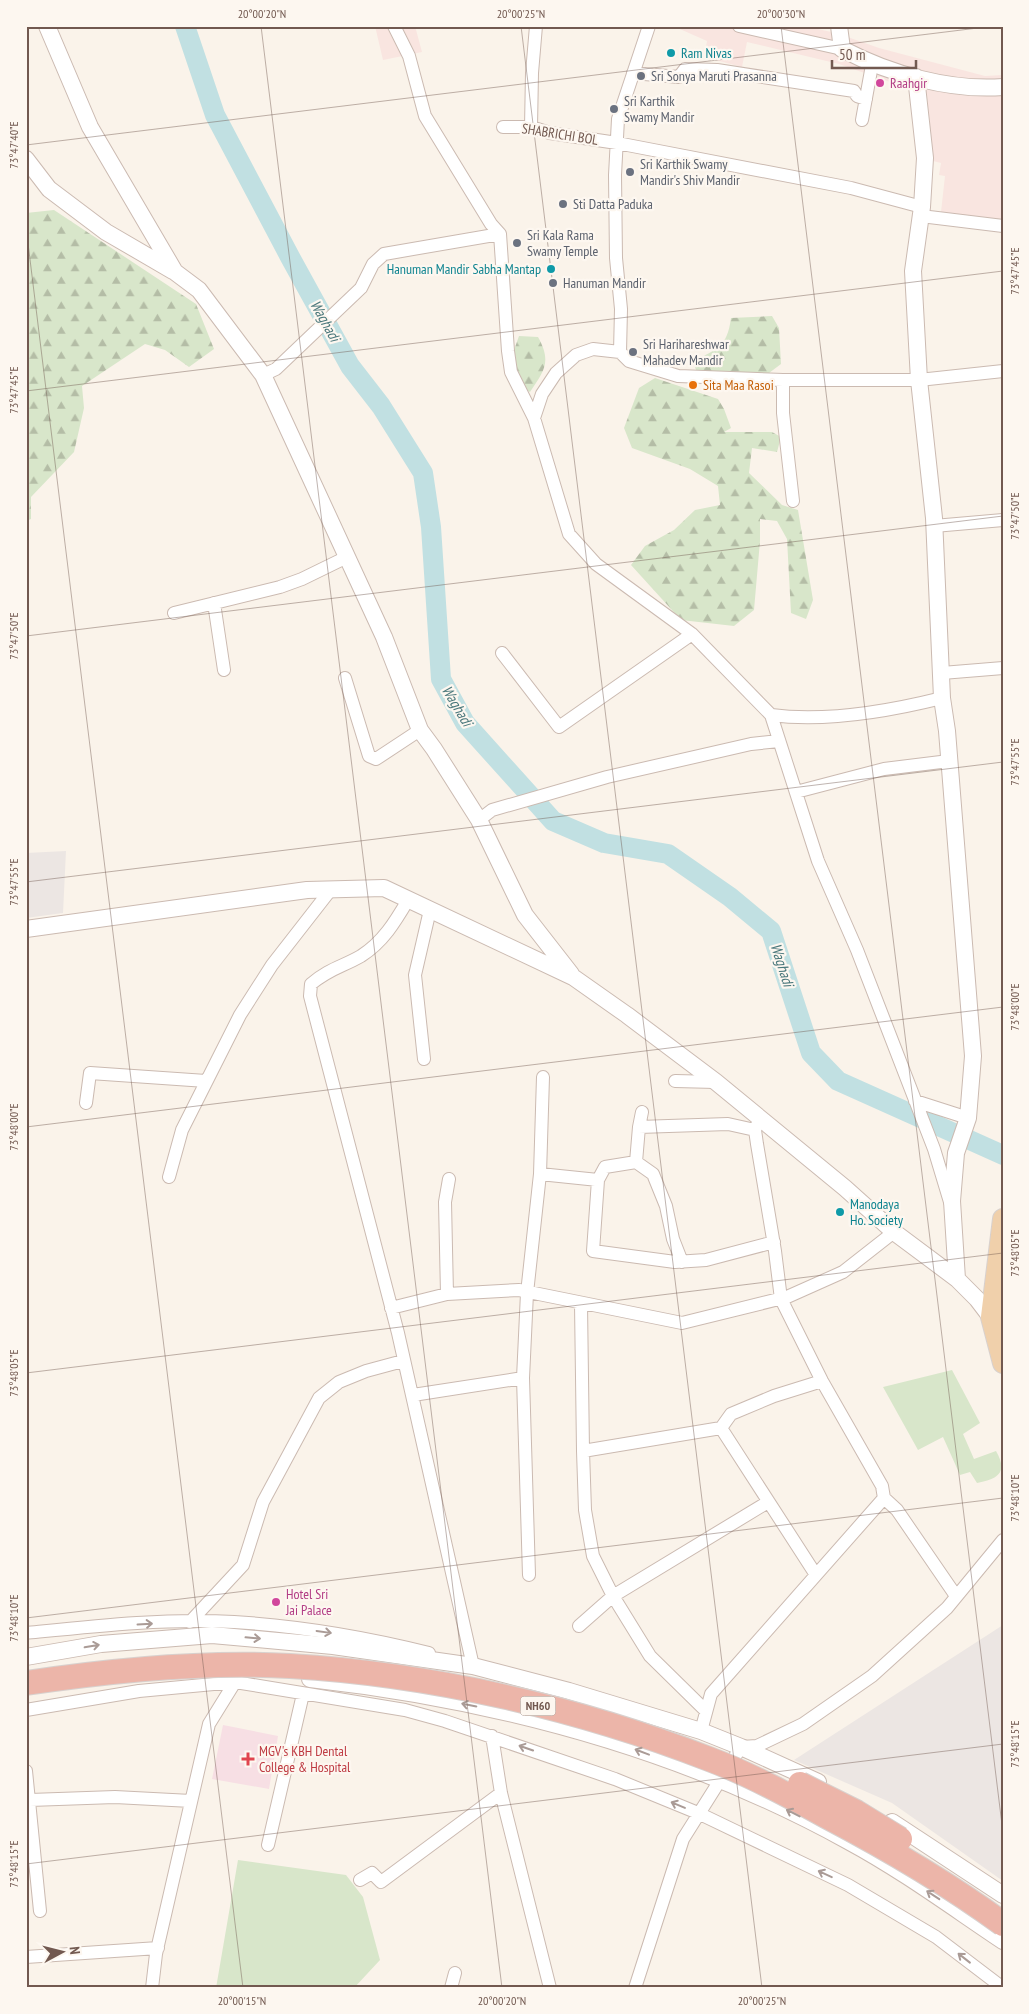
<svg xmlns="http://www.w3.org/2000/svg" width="1029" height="2014" viewBox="0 0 1029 2014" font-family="'PT Sans Narrow',sans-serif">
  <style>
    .commercial { fill: #f9e5e0 }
    .industrial { fill: #ece6e3 }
    .medical { fill: #f7dfe4 }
    .grass { fill: #d8e6ca }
    .forest { fill: url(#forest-firs) }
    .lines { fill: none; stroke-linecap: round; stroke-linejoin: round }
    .river { stroke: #c1e0e2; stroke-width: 20 }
    .minor-casing { stroke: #cbbab1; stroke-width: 14 }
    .tertiary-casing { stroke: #cbbab1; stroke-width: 18 }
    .primary-casing { stroke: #d8d1ce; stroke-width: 22 }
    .minor { stroke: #fff; stroke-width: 12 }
    .tertiary { stroke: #fff; stroke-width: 16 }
    .primary { stroke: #f0d0ab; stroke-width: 20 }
    .motorway-bridge-casing { stroke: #d8d1ce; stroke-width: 26; stroke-linecap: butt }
    .motorway-bridge { stroke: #ecb5a9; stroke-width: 24 }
    .oneway { stroke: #aa9b96 }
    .ticks { fill: none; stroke: #725950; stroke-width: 1; stroke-opacity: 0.45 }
    .culture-dot { fill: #0f9aa8; stroke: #fdf7f0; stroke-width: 2 }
    .worship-dot { fill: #6b7280; stroke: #fdf7f0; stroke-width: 2 }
    .hotel-dot { fill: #d1479c; stroke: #fdf7f0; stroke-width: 2 }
    .food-dot { fill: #e8710a; stroke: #fdf7f0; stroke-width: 2 }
    .health-dot { fill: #e0444e; stroke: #fdf7f0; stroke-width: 2 }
    .labels { text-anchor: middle; stroke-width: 4.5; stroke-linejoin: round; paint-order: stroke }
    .shield { fill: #fdf7f0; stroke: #9c8880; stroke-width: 1 }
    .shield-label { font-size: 12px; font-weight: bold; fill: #725950 }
    .culture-label { font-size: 14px; fill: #0d838f; stroke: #fdf7f0; text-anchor: start }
    .worship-label { font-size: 14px; fill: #5b616d; stroke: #fdf7f0; text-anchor: start }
    .hotel-label { font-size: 14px; fill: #b23c85; stroke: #fdf7f0; text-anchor: start }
    .street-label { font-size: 14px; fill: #725950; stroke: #fdf7f0 }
    .food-label { font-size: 14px; fill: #c56008; stroke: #fdf7f0; text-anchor: start }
    .health-label { font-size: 14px; fill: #be3a42; stroke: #fdf7f0; text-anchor: start }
    .water-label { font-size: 15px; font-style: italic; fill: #49777b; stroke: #fdf7f0 }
    .neatline { fill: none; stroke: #725950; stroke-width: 2 }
    .ticks-label { font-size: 12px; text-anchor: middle; fill: #725950 }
  </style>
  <defs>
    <pattern id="forest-firs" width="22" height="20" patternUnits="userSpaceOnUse" patternTransform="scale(1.25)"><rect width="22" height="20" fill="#d8e6ca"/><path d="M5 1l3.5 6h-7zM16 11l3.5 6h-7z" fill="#b4bda6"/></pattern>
  </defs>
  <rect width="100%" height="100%" fill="#faf3ea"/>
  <path class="commercial" d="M375 26H415L422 52 383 60Z
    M673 26H804L836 33 879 48 985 76 1003 75V220L941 212 945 176 939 175 941 163 933 161 927 95 839 64 747 42 742 67 704 57 707 41Z"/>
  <path class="industrial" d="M66 851 63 913 26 918V853Z
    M1003 1625V1881L892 1803 794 1760Z"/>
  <path class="medical" d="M223 1725 278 1736 269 1789 212 1779Z"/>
  <path class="grass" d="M952 1370 980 1423 963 1434 974 1459 996 1451C1008 1472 999 1479 977 1483L970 1472 960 1475 943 1437 918 1450 883 1387Z
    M238 1860 346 1875 363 1897 380 1960 354 1988H216Z"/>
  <path class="forest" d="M54 210 196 304 214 349 189 367 165 350 145 344 82 386 84 408 74 452 31 497V519L26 521V213Z
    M772 316 779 328 781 364 769 373 698 375 693 362C717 348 727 348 731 318Z
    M519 336 538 337C552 362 544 371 530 392L521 387 513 353Z
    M655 378 718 399 724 409 731 428 724 432H772L781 437 777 452 752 448 749 473 782 505 798 510 813 600 806 619 791 613 787 539 777 521 760 519V541L754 610 734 626 681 620 631 565 645 546 674 530 695 510 720 505 718 486 690 469 632 448 624 428 639 388Z"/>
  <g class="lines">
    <path class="river" d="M185 26 215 115 290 257 350 366 381 406 423 473 431 527 441 679 465 723 553 821 604 843 668 854 730 897 771 931 811 1053 838 1081 1003 1155"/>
    <defs>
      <path id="minor" d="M394 26 409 56 425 116 491 224 500 234 508 351 511 372 534 418 569 534 596 564 692 634 771 715 818 861 857 950 934 1149 950 1202
        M739 26 842 49
        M633 73 679 77 685 69 717 70 854 91 857 96 866 99
        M862 120 872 65
        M503 127H531L550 133 617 143 851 188 922 207
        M531 127 532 73 536 26
        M921 216 1003 226
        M620 352 621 309 616 258 615 175 618 119 649 26
        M263 375 276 369 361 288 373 264 384 254 500 234
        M783 380V413L793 501
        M534 418 542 394 556 373 576 355 593 349 620 352 629 361 678 376 783 380H919L1003 371
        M934 526 1003 520
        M214 603 224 670
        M174 613 280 587 302 579 347 557
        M502 653 559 727 692 634
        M942 673 1003 668
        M345 678 369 756 376 759 420 730
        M771 715C824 722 890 711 942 698
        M796 792 884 769 949 761
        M479 820 492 810 607 777 751 744 779 741
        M408 900C395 922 383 942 361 956 342 967 330 968 311 984L310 996 398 1333 473 1666 467 1664
        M424 1059 415 975 430 910
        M675 1081 716 1082
        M915 1101 968 1118
        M86 1103 90 1073 206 1081
        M639 1127 642 1112
        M636 1162 605 1167 598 1180 593 1251 675 1262 706 1260 774 1242
        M540 1174 598 1180
        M169 1177 182 1130 240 1015 272 965 332 888
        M682 1262 673 1239 666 1206 653 1174 636 1162 639 1127 728 1124 755 1130
        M447 1294 445 1202 449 1179
        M581 1304 583 1451
        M391 1308 447 1294 519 1290 682 1323 787 1297 843 1272 894 1232
        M413 1395 523 1378
        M721 1428 731 1414 774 1396 822 1381
        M884 1498 897 1510 956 1596
        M529 1575 523 1378 527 1293 540 1174 543 1077
        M190 1622 243 1565 263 1502 319 1398 339 1382 366 1371 403 1361
        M579 1626 613 1596 768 1502
        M26 1633C95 1626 166 1618 234 1622 300 1626 365 1637 429 1653
        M26 1710 139 1691 235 1682 405 1710 445 1721 615 1779 698 1813 848 1885 936 1937 1003 1988
        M706 1711 650 1656 613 1596 593 1556 585 1510 583 1451 721 1428 816 1575
        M701 1731 711 1694 884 1498 882 1486 822 1381 781 1299 775 1251 757 1144 755 1130 760 1118
        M492 1736 501 1793 550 1988
        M26 1771 40 1911
        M30 1800 115 1797 191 1801
        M268 1845 303 1694
        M360 1880 372 1873 381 1882 501 1793
        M26 1957 158 1948
        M152 1988 156 1954 209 1724 235 1682
        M451 1988 455 1973
        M635 1988 683 1839 741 1747 757 1746 803 1724 872 1676 947 1608 1003 1540"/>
      <path id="tertiary" d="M47 26 90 127 175 272 199 290 263 375 384 637 420 730 434 749 479 820 525 915 571 974
        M839 26 842 49C890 74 949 91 1003 87
        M916 77 925 158 922 207 913 271 919 380 934 518 942 698 947 731 973 1056 968 1118 956 1153 952 1201 957 1279
        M26 159 49 189 106 232 173 271
        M26 929 307 890 384 888 573 977 627 1015 716 1082 845 1188 894 1232 957 1279 977 1299 996 1324
        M26 1657 101 1644 212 1635 333 1646 473 1666 569 1691 701 1731 741 1747 818 1782
        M310 1679C496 1700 683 1750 848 1841 902 1870 952 1907 1003 1941
        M892 1822 1003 1895"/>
      <path id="primary" d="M1003 1219 991 1317 1003 1363"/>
    </defs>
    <use href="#minor" class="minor-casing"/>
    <use href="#tertiary" class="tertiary-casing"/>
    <use href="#primary" class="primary-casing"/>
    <use href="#minor" class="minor"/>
    <use href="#tertiary" class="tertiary"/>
    <use href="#primary" class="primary"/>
    <defs>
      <path id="motorway-bridge" d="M26 1683C113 1670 203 1661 290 1666 431 1674 578 1708 709 1759 749 1774 788 1795 826 1816 887 1848 947 1883 1003 1924
        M800 1784 856 1812 900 1839"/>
    </defs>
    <use href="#motorway-bridge" class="motorway-bridge-casing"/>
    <use href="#motorway-bridge" class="motorway-bridge"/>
  </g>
  <defs><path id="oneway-shaft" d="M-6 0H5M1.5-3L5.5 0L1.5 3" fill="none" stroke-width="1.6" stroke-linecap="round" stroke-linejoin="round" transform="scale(1.25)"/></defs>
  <g class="oneway">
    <use href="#oneway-shaft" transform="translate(145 1624) rotate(-3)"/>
    <use href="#oneway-shaft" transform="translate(324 1632) rotate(8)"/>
    <use href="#oneway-shaft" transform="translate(253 1638) rotate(5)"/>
    <use href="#oneway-shaft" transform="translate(92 1646) rotate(-10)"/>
    <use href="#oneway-shaft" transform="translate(469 1705) rotate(-169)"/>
    <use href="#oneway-shaft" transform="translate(526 1748) rotate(-161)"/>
    <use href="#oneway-shaft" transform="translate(642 1752) rotate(-159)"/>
    <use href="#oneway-shaft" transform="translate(678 1805) rotate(-157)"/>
    <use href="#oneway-shaft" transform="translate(793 1813) rotate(-153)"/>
    <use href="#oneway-shaft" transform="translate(825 1874) rotate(-155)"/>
    <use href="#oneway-shaft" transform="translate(933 1895) rotate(-147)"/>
    <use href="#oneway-shaft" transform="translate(964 1958) rotate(-142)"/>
  </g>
  <path class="ticks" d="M261 26 502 1988M521 26 762 1988M781 26 1003 1833M26 145 994 26M26 227 243 1988M26 391 1003 271M26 636 1003 516M26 882 1003 762M26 1127 1003 1007M26 1373 1003 1253M26 1618 1003 1498M26 1864 1003 1744"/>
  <g class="culture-dot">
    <circle cx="671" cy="53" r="5"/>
    <circle cx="551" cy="269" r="5"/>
    <circle cx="840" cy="1212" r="5"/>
  </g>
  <g class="worship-dot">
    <circle cx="641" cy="76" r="5"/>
    <circle cx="614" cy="109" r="5"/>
    <circle cx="630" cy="172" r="5"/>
    <circle cx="563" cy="204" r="5"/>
    <circle cx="517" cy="243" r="5"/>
    <circle cx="553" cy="283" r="5"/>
    <circle cx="633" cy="352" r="5"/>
  </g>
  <g class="hotel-dot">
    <circle cx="880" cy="83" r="5"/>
    <circle cx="276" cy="1602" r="5"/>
  </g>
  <circle class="food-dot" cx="693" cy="385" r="5"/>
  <path class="health-dot" d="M245.5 1751.5h5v5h5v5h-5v5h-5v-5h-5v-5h5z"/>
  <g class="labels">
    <rect class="shield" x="520.5" y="1696.5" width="35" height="19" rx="4"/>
    <g class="shield-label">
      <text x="538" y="1710">NH60</text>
    </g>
    <g class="culture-label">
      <text x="681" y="58">Ram Nivas</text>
      <text x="541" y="274" text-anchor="end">Hanuman Mandir Sabha Mantap</text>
      <text x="850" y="1209">Manodaya<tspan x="850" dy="16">Ho. Society</tspan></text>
    </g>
    <g class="worship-label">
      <text x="651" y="81">Sri Sonya Maruti Prasanna</text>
      <text x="624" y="106">Sri Karthik<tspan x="624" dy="16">Swamy Mandir</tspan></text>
      <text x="640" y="169">Sri Karthik Swamy<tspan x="640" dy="16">Mandir's Shiv Mandir</tspan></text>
      <text x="573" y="209">Sti Datta Paduka</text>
      <text x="527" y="240">Sri Kala Rama<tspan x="527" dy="16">Swamy Temple</tspan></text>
      <text x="563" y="288">Hanuman Mandir</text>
      <text x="643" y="349">Sri Harihareshwar<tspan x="643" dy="16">Mahadev Mandir</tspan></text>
    </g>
    <g class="hotel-label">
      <text x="890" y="88">Raahgir</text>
      <text x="286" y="1599">Hotel Sri<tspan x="286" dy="16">Jai Palace</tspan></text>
    </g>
    <g class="street-label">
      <text transform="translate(560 134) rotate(9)" y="5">SHABRICHI BOL</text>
    </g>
    <g class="food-label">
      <text x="703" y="390">Sita Maa Rasoi</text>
    </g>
    <g class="health-label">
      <text x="259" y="1756">MGV's KBH Dental<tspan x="259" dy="16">College &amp; Hospital</tspan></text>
    </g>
    <g class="water-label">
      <text transform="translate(325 321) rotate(61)" y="5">Waghadi</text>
      <text transform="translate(457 706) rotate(59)" y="5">Waghadi</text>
      <text transform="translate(782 965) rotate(72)" y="5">Waghadi</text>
    </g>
  </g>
  <rect width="1029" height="2014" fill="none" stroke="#fdf7f0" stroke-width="55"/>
  <g transform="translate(62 1952) rotate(83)" stroke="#fdf7f0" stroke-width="4" paint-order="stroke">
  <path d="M0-4L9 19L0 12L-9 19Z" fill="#725950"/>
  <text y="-8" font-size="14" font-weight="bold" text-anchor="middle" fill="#725950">N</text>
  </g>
  <path d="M832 60v8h84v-8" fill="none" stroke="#725950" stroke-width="2.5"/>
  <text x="839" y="60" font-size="15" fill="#725950" stroke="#fdf7f0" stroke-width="4" paint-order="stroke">50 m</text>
  <rect x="28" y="28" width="974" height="1958" class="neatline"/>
  <g class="ticks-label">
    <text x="262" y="18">20°00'20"N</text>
    <text x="521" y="18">20°00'25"N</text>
    <text x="781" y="18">20°00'30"N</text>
    <text transform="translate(14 145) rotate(-90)" y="4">73°47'40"E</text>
    <text transform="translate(1015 271) rotate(-90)" y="4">73°47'45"E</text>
    <text transform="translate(14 390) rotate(-90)" y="4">73°47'45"E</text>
    <text transform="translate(1015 516) rotate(-90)" y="4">73°47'50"E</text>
    <text transform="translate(14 636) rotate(-90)" y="4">73°47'50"E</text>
    <text transform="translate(1015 762) rotate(-90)" y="4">73°47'55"E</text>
    <text transform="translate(14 882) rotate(-90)" y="4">73°47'55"E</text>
    <text transform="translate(1015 1007) rotate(-90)" y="4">73°48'00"E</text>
    <text transform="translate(14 1127) rotate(-90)" y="4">73°48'00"E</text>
    <text transform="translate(1015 1253) rotate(-90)" y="4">73°48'05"E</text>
    <text transform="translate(14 1373) rotate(-90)" y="4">73°48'05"E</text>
    <text transform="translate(1015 1498) rotate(-90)" y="4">73°48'10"E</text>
    <text transform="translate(14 1618) rotate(-90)" y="4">73°48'10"E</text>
    <text transform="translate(1015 1744) rotate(-90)" y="4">73°48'15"E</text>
    <text transform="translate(14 1864) rotate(-90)" y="4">73°48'15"E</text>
    <text x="242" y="2005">20°00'15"N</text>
    <text x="502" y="2005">20°00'20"N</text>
    <text x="762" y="2005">20°00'25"N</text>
  </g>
</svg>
